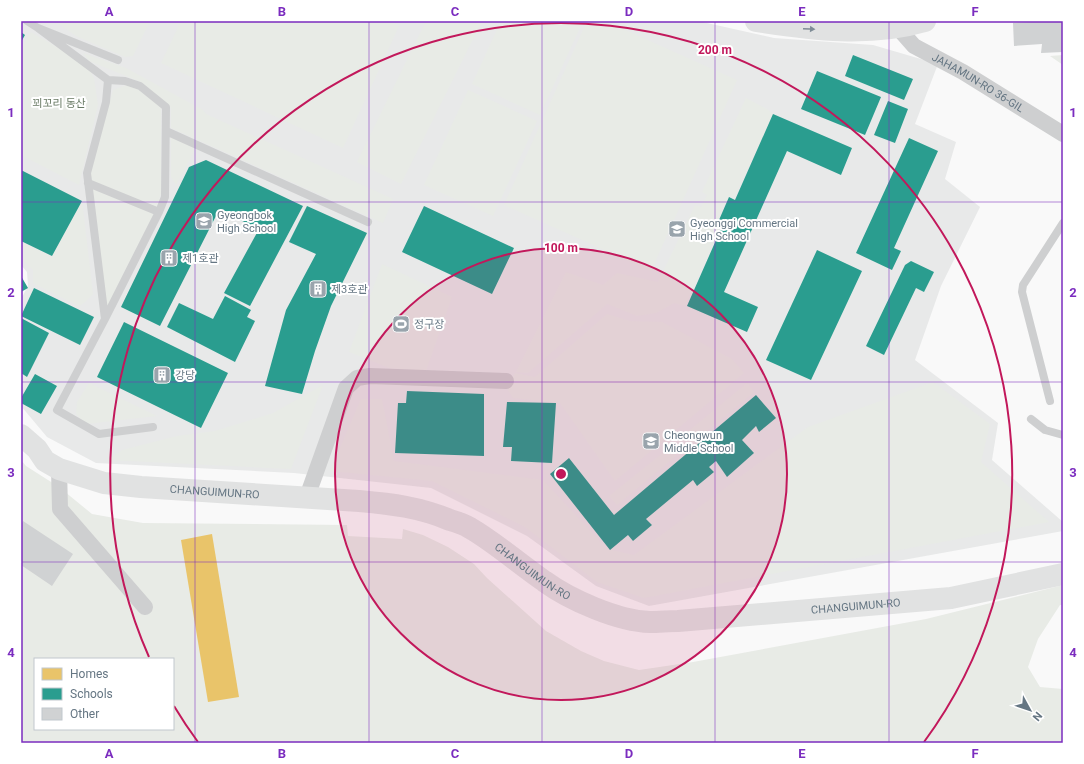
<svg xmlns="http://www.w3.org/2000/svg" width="1084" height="764" viewBox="0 0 1084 764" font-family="Roboto,'Noto Sans KR',sans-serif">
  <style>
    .built { fill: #e8e9e9 }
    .green { fill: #e8ebe6; fill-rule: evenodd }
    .homes { fill: #e9c46a }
    .schools { fill: #2a9d8f }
    .building { fill: #d0d2d3 }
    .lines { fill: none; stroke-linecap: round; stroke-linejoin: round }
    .lane { stroke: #cecfd0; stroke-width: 8 }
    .street { stroke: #cecfd0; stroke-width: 16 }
    .secondary { stroke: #e1e2e2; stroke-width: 22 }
    .primary { stroke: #e1e2e2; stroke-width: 22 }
    .oneway { fill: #7e8c96 }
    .grid { fill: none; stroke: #7b2cbf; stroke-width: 1; stroke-opacity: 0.55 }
    .ring { fill: none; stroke: #c2185b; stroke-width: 2 }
    .labels { text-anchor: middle; stroke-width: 4; stroke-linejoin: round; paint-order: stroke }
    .street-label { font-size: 11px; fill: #657683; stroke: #fff }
    .park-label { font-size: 11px; fill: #687a64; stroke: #fff }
    .poi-label { font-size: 11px; fill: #657683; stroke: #fff; text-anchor: start }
    .centre { fill: #c2185b; stroke: #fff; stroke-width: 2 }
    .ring-label { font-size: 12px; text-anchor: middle; font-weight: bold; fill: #c2185b; stroke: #fff; stroke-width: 4; stroke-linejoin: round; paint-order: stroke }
    .neatline { fill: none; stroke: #7b2cbf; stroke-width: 1.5 }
    .grid-label { font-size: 13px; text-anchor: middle; font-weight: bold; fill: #7b2cbf }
  </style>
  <rect width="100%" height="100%" fill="#f9f9f9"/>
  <path class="built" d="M21 21H698L774 38 873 45 938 64 915 124 956 142 945 179 980 207 941 286 915 360 998 423 992 460 1063 522V531L649 606 596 586 527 536 431 488 294 473 96 463 47 437 21 406V299L28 286 27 272 21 265Z"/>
  <path class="green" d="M55 21H150L133 56 125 57 76 36Z
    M181 21H389L399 26 343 148 161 63Z
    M426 21H482L401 184 357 162Z
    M501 21H583L540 115 472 84Z
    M587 21H605L737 80 651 271 504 205Z
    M31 32 86 64 94 78 98 105 79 185 21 155V49Z
    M83 53 126 68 203 110 206 114 393 199 383 223 171 128V108L141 82 89 61Z
    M1063 55V65L1050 56Z
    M132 83 161 107V193L157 208 90 181V174L113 90Z
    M468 90 537 121 493 216 424 185Z
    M746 98 767 109 773 114 734 198 729 196 717 220 722 223 685 306 674 303 656 313 637 316 607 304 528 373 516 372 566 272 603 285 617 273 658 282 695 205 701 207 707 195 702 192Z
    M171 136 196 148 176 185 171 177Z
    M92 188 154 214 106 310Z
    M82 200 93 294 84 303 79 306 33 283V270L21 258V241L52 257Z
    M382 264 452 297 426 371 389 368 349 352Z
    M607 314 630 321 662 322 732 359 744 373 615 481 560 403 513 398 507 389 515 373 535 377Z
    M933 382 990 424 981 462 1049 522 644 598 597 582 525 527 432 481 330 471 361 399H382L394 461 543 480 607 549 634 555 808 427Z
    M89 383 157 416 86 424 76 414 77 402Z
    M747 383 754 392 692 443 685 434Z
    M323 385 291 469 107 460 122 450 177 436 215 431 273 413Z
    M669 448 676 456 617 505 609 496Z
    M21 460 26 466 59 487 92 514 143 523 347 525 348 536 402 539 403 529 423 535 448 547 474 564 487 578 546 631 581 651 604 661 639 670 693 662 926 619 1063 585V605H1060L1038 639 1028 667 1040 687 1063 689V743H21ZM35 659H173V729H35Z"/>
  <path class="homes" d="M212 534 239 697 208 702 181 540Z"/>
  <path class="schools" d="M21 32 25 35 21 42Z
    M853 55 913 79 904 100 845 76Z
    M817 71 881 97 865 135 801 109Z
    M888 101 908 109 895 143 874 135Z
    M773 114 852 148 841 175 787 151 724 292 758 307 747 332 687 306 724 222 719 220 729 197 735 200Z
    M909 138 938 151 894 248 901 251 892 270 856 253Z
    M206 160 303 206 250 306 224 293 259 229 219 210 160 326 121 307 189 167Z
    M21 170 82 201 52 256 21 241Z
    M307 206 367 233 331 306 315 351 302 394 265 386 286 310 316 254 289 242Z
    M424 206 514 248 492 294 402 252Z
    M817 250 862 271 811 380 766 360Z
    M911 261 934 272 924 292 916 288 884 355 866 346 905 265Z
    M21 276 28 288 21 292Z
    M34 288 94 317 80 345 21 316Z
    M225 296 251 310 247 317 255 321 235 362 167 327 179 303 213 319Z
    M21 318 49 333 27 377 21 373Z
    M124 322 228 373 201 428 97 377Z
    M35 374 57 386 41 414 21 403V398Z
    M407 391 484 394V456L395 453 398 403H406Z
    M756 395 776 418 759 432 756 426 742 440 754 453 727 477 716 461 709 467 714 472 697 486 693 480 646 519 652 525 633 541 628 535 610 550 550 474 569 458 614 515Z
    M507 402 556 403 552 463 511 461 512 447H503Z"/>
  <path class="building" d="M1032 21H1063V52L1041 53 1042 44 1014 46 1013 23 1032 22Z
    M23 521 73 554 52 586 21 565V525Z"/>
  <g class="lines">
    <path class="lane" d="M27 21 38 28 118 60
      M38 28 108 80 125 81 140 86 166 107 165 197 159 212 88 183
      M108 80 106 102 87 173 105 319 57 410 99 434 153 427
      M166 131 368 222
      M105 319 159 212
      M1050 401 1022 292 1023 285 1063 223
      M1031 419 1045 430 1063 435"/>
    <g class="street">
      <path id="s1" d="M892 21 914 46 963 72 1063 134"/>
      <path d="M59 469 60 509 145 607"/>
      <path d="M307 497 346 388 357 378 370 376 506 381"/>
    </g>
    <path class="secondary" id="s2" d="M21 435 37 449 45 461 59 469 104 483 141 487 359 501C392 504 419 507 450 520 457 522 464 524 470 528 496 543 519 564 544 581 570 600 618 621 650 622 659 622 669 621 678 621L951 598 1063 574"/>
    <path class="primary" d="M756 21C813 30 870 37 925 21"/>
  </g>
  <defs><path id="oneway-solid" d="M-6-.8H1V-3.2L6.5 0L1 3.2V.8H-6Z"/></defs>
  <use class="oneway" href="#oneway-solid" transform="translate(809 29) rotate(3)"/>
  <path class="grid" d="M195 21V743M369 21V743M542 21V743M715 21V743M889 21V743M21 202H1063M21 382H1063M21 562H1063"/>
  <circle cx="561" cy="474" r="226" fill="#c2185b" fill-opacity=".12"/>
  <g class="ring">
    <circle cx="561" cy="474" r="226"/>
    <path d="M198 742A451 451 0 0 1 174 706M149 657A451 451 0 1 1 924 742"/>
  </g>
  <defs>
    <symbol id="school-square" viewBox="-11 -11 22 22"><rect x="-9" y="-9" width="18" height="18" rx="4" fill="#99a4ac" stroke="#fff"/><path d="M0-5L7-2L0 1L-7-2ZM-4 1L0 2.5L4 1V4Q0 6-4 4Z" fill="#fff"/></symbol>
    <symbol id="building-square" viewBox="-11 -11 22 22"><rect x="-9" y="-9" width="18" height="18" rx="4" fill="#99a4ac" stroke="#fff"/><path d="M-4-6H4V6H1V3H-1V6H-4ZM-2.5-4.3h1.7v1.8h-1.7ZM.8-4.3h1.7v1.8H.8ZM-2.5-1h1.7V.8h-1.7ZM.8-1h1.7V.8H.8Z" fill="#fff"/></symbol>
    <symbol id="stadium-square" viewBox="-11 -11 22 22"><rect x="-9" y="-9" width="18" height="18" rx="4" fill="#99a4ac" stroke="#fff"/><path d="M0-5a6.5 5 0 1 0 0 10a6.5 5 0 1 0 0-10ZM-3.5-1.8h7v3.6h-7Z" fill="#fff"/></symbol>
  </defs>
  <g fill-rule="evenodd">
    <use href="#school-square" x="194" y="211" width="20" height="20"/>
    <use href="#school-square" x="667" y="219" width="20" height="20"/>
    <use href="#building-square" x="159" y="248" width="20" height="20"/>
    <use href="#building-square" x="308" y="279" width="20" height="20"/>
    <use href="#stadium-square" x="391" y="314" width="20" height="20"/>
    <use href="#building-square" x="152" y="365" width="20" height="20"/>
    <use href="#school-square" x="641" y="431" width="20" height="20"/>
  </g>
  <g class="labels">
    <g class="street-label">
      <text dy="4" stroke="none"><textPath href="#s1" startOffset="107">JAHAMUN-RO 36-GIL</textPath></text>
      <text dy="4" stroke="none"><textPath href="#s2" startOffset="210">CHANGUIMUN-RO</textPath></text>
      <text dy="4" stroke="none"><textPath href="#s2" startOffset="546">CHANGUIMUN-RO</textPath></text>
      <text dy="4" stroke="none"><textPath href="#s2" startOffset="882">CHANGUIMUN-RO</textPath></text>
    </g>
    <g class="park-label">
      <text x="59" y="107">꾀꼬리 동산</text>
    </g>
    <g class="poi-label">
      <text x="217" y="219">Gyeongbok<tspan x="217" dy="13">High School</tspan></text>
      <text x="690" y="227">Gyeonggi Commercial<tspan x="690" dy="13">High School</tspan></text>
      <text x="182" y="262">제1호관</text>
      <text x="331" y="293">제3호관</text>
      <text x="414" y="328">정구장</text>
      <text x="175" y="379">강당</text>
      <text x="664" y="439">Cheongwun<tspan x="664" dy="13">Middle School</tspan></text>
    </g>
  </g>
  <circle cx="561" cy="474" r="6" class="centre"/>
  <g class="ring-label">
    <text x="715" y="54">200 m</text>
    <text x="561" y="252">100 m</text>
  </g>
  <rect width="1084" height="764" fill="none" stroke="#ffffff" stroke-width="44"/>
  <rect x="34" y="658" width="140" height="72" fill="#ffffff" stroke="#c1c8cd"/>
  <rect x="42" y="668" width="20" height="12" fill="#e9c46a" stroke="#c1c8cd"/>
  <text x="70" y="678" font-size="12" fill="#657683">Homes</text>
  <rect x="42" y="688" width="20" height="12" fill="#2a9d8f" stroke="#c1c8cd"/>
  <text x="70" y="698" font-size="12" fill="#657683">Schools</text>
  <rect x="42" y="708" width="20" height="12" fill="#d0d2d3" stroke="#c1c8cd"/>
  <text x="70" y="718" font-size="12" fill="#657683">Other</text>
  <g transform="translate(1030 710) rotate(130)" stroke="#ffffff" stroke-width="3" paint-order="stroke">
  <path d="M0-3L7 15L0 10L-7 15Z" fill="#657683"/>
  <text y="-6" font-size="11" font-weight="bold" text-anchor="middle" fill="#657683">N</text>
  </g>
  <rect x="22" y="22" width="1040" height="720" class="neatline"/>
  <g class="grid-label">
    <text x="109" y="16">A</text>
    <text x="282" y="16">B</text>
    <text x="455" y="16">C</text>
    <text x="629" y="16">D</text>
    <text x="802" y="16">E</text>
    <text x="975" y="16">F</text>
    <text x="11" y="117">1</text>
    <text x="1073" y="117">1</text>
    <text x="11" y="297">2</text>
    <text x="1073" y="297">2</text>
    <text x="11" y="477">3</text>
    <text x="1073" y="477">3</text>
    <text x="11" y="657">4</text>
    <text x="1073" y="657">4</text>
    <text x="109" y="758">A</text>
    <text x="282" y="758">B</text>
    <text x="455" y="758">C</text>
    <text x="629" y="758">D</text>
    <text x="802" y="758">E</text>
    <text x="975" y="758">F</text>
  </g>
</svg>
